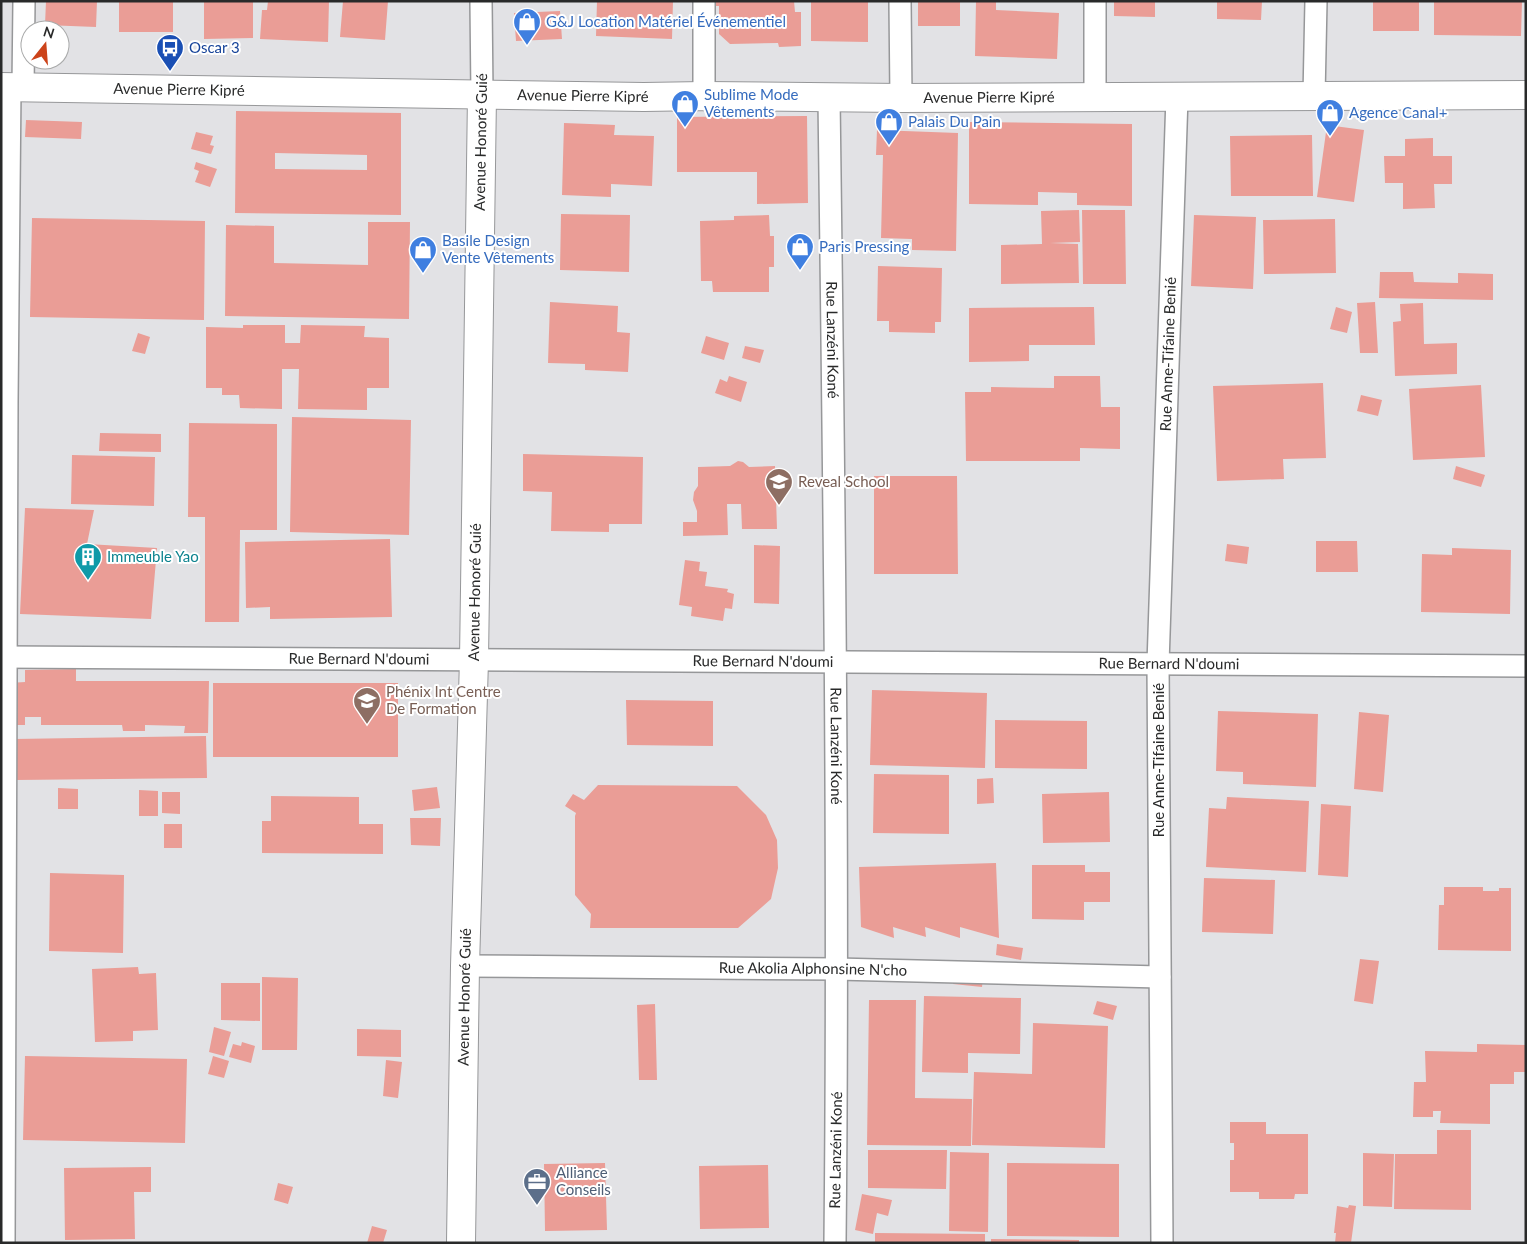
<svg xmlns="http://www.w3.org/2000/svg" width="1527" height="1244" viewBox="0 0 1527 1244" font-family="Lato,sans-serif">
  <style>
    .building { fill: #ea9d96; fill-rule: evenodd }
    .lines { fill: none; stroke-linecap: round; stroke-linejoin: round }
    .street-casing { stroke: #969799; stroke-width: 24 }
    .secondary-casing { stroke: #969799; stroke-width: 30 }
    .street { stroke: #fff; stroke-width: 21 }
    .secondary { stroke: #fff; stroke-width: 28 }
    .labels { text-anchor: middle; stroke-width: 4; stroke-linejoin: round; paint-order: stroke }
    .shop-label { font-size: 15px; fill: #366cbe; stroke: #fff; text-anchor: start }
    .transit-label { font-size: 15px; fill: #164399; stroke: #fff; text-anchor: start }
    .street-label { font-size: 15px; fill: #292a2a; stroke: #fff }
    .education-label { font-size: 15px; fill: #785e54; stroke: #fff; text-anchor: start }
    .culture-label { font-size: 15px; fill: #0d838f; stroke: #fff; text-anchor: start }
    .service-label { font-size: 15px; fill: #4e5e75; stroke: #fff; text-anchor: start }
  </style>
  <rect width="100%" height="100%" fill="#e2e2e5"/>
  <path class="building" d="M46 1H97L96 27 45 25Z
    M119 1H173V32H119Z
    M204 1H253V38L204 39Z
    M268 1H329L328 42 260 39 262 10H267Z
    M343 1H388L385 40 340 37Z
    M597 1H673L672 39 596 36Z
    M715 1H794L795 12H801V46L779 47 778 43 730 44 719 34V6H715Z
    M811 1H868V42L811 41Z
    M918 1H960V26H918Z
    M976 1H996V10L1059 13 1057 59 975 56Z
    M1114 1H1155V17L1114 16Z
    M1217 1H1262L1261 20 1217 19Z
    M1373 1H1419V31H1373Z
    M1434 1H1522L1521 36 1434 35Z
    M560 11 562 39 516 41 514 13Z
    M236 111 401 113V215L235 213ZM275 153 367 155V170L275 169Z
    M807 116 808 203 757 204V172H677V117Z
    M26 120 82 122 81 139 25 137Z
    M969 122 1132 124V206L1077 205V193L1038 192V205L969 204Z
    M564 123 615 125 614 135 654 136 652 186 611 184V197L562 195Z
    M1327 125 1364 130 1354 202 1317 197Z
    M877 130 958 133 956 251 912 250V239L881 238 883 155H876Z
    M196 132 213 136 210 145 214 146 211 154 191 149Z
    M1312 135 1313 196H1231L1230 136Z
    M1433 138V156H1452V184H1434L1435 208 1403 209V183H1385L1384 156H1405V139Z
    M196 162 217 169 210 187 195 182 199 171 194 169Z
    M1079 210 1080 242 1050 243 1078 244 1079 283 1001 284V245L1042 244 1041 211Z
    M1082 210H1125L1126 284H1083Z
    M561 214 630 215 629 272 560 270Z
    M769 215 770 236H774V267H769V292H713L712 281H701L700 221 734 220V216Z
    M1194 215 1256 217 1253 289 1191 286Z
    M32 218 205 221 204 320 30 317Z
    M1335 219 1336 273 1264 274 1263 220Z
    M368 222H410L409 319 225 316 226 225 274 226V263L368 265Z
    M878 266 942 268 941 322H935V333L889 332V321H877Z
    M1380 272H1413L1414 282 1458 283V273L1493 274V300L1379 298Z
    M550 302 618 306 617 332 630 333 628 372 585 370V364L548 363Z
    M1375 302 1378 353H1360L1357 303Z
    M1423 303 1424 344 1457 343V374L1395 376 1393 322 1401 321 1400 304Z
    M1094 307 1095 345H1029V361L969 362V308Z
    M1336 307 1352 312 1347 333 1330 329Z
    M243 325H285V343H300L301 325 365 326 364 337 389 338V388H367V410L298 409 299 369H282V409L240 408 239 395H222V388H206V327L243 328Z
    M138 333 150 337 145 354 132 351Z
    M706 336 729 343 724 360 701 353Z
    M745 346 764 350 760 363 742 358Z
    M729 376 747 382 741 402 715 393 720 379 727 382Z
    M1054 376H1100L1101 407H1120V449L1080 448V461H966L965 392H991V387L1054 388Z
    M1323 383 1326 458 1283 459 1284 479 1217 481 1213 386Z
    M1481 385 1485 457 1413 460 1409 389Z
    M1361 395 1382 400 1378 416 1357 411Z
    M292 417 411 420 409 535 290 532Z
    M189 423 277 424V530H240L239 622H205V517H188Z
    M100 433 161 434V452L99 451Z
    M523 454 643 457 642 524H609V532L551 531 552 492 523 491Z
    M72 455 155 457 154 506 71 504Z
    M738 461 743 462 749 467 775 466 777 529H742L741 504H727L728 535 683 536V522H697V511L693 500 694 492 698 486V467L730 466Z
    M1456 466 1485 475 1481 487 1453 479Z
    M874 476H957L958 574H874Z
    M25 508 94 510 87 544 157 548 151 619 20 614Z
    M390 539 392 617 270 619V607L246 608 245 542Z
    M1316 541H1357L1358 572H1316Z
    M1227 544 1249 547 1247 564 1225 561Z
    M754 545 780 546 779 604 754 603Z
    M1452 548 1511 550 1510 614 1421 612 1422 554 1452 555Z
    M685 560 700 562 699 571 707 572 705 586 728 589 727 592 734 594 732 609 725 608 723 621 691 616 692 607 679 605Z
    M76 669V681H209L208 733H184L185 726 145 725V731H123L122 725H41V717H25V725H9V683L25 682V670Z
    M213 683H398V757H213Z
    M872 690 987 693 985 768 870 765Z
    M626 700 713 701V746L627 745Z
    M1218 711 1318 714 1316 787 1243 784V772L1216 771Z
    M1359 712 1389 715 1383 792 1354 789Z
    M995 720 1087 721V769L995 768Z
    M206 736 207 778 15 780 14 739Z
    M874 774 949 775V834L873 833Z
    M993 778 994 803 977 804V779Z
    M598 785 737 786 766 815 777 840 778 868 771 899 738 928H590L591 914 575 895V816L576 813 565 806 573 794 584 800Z
    M437 787 440 808 414 811 412 790Z
    M58 788 78 789V809H58Z
    M139 790 158 791V816H139Z
    M162 792H180V814L162 813Z
    M1109 792 1110 842 1043 843 1042 794Z
    M271 796 359 797V824H383V854L262 853V821H271Z
    M1227 797 1309 801 1306 872 1206 867 1209 808 1226 809Z
    M1321 804 1351 806 1348 877 1318 875Z
    M410 818H441L440 846 411 845Z
    M164 824H182V848H164Z
    M996 863 999 938 960 927V938L925 927 926 937 893 927 894 938 861 927 859 867Z
    M1032 865H1085V872H1110V902H1084V920L1032 919Z
    M50 873 124 875 123 953 49 951Z
    M1204 878 1275 880 1273 934 1202 932Z
    M1444 887H1483V891H1499V888H1511V951L1438 950 1439 905H1444Z
    M997 944 1023 948 1021 960 996 955Z
    M1360 959 1379 961 1373 1004 1354 1001Z
    M138 967 139 974 156 973 158 1030 133 1031V1041L95 1042 92 969Z
    M955 975 983 978 982 987 953 984Z
    M262 977 298 978 297 1050H262Z
    M221 983H260V1021L221 1020Z
    M924 996 1021 998 1020 1054 968 1053V1073L922 1072Z
    M869 1000H916L915 1098 972 1099 971 1146 867 1145Z
    M1097 1001 1117 1006 1113 1020 1093 1014Z
    M655 1004 657 1080H639L637 1005Z
    M1033 1023 1108 1026 1105 1148 972 1145 974 1072 1032 1074Z
    M214 1027 231 1032 224 1056 209 1052Z
    M357 1029 401 1030V1057L357 1056Z
    M242 1042 255 1046 251 1063 229 1057 233 1044 241 1046Z
    M1477 1044 1526 1045V1072H1514V1084H1490V1124L1440 1123 1441 1111H1433V1117H1413L1414 1082H1426L1425 1051 1477 1052Z
    M25 1056 187 1059 185 1143 23 1140Z
    M213 1056 229 1061 224 1078 208 1074Z
    M386 1060 402 1062 398 1098 383 1096Z
    M1230 1122H1266V1134H1308V1194H1295L1294 1199H1259V1192H1230V1160H1234V1143H1230Z
    M1437 1130H1471V1210L1394 1209 1395 1154H1437Z
    M868 1150H947L946 1189 868 1188Z
    M950 1152 989 1153 988 1232 949 1231Z
    M1363 1153 1394 1154 1392 1207 1363 1206Z
    M605 1163 607 1230 545 1231 544 1164Z
    M1007 1163 1119 1164V1237L1007 1236Z
    M768 1165 769 1228 700 1229 699 1166Z
    M151 1167V1192H134L135 1239 65 1240 64 1168Z
    M278 1183 293 1187 288 1204 274 1200Z
    M862 1194 892 1200 888 1216 877 1213 873 1234 855 1230Z
    M1349 1205 1356 1206 1351 1243H1335L1336 1233H1334L1337 1206 1348 1208Z
    M372 1226 387 1230 383 1243H367Z
    M875 1233 985 1234V1243H875Z
    M991 1239 1079 1240V1243H991Z"/>
  <g class="lines">
    <defs>
      <g id="street">
        <path d="M481 1 482 95"/>
        <path d="M900 1 901 98"/>
        <path d="M23 87 24 1"/>
        <path d="M704 96V1"/>
        <path d="M1314 96 1316 1"/>
        <path d="M1095 97V1"/>
        <path id="s1" d="M829 98C834 479 839 861 835 1243"/>
        <path id="s2" d="M1 657 1526 666"/>
        <path id="s3" d="M465 966 837 969 1160 977"/>
        <path d="M4 1243 7 401 10 87"/>
        <path id="s4" d="M1162 1243 1158 664 1177 97"/>
      </g>
      <g id="secondary">
        <path id="s5" d="M1 87 644 97 704 96 901 98 1526 95"/>
        <path id="s6" d="M461 1243 465 966 474 660 482 95"/>
      </g>
    </defs>
    <use href="#street" class="street-casing"/>
    <use href="#secondary" class="secondary-casing"/>
    <use href="#street" class="street"/>
    <use href="#secondary" class="secondary"/>
  </g>
  <defs>
    <symbol id="shop-pin" viewBox="-11 -11 22 30"><path d="M0 17L-7.5 6A9.5 9.5 0 1 1 7.5 6Z" fill="#3f7fe0" stroke="#fff"/><path d="M-5-2.5h2.3a2.7 3.5 0 0 1 5.4 0H5L5.5 6h-11ZM-1.5-2.5h3a1.5 2.3 0 0 0-3 0Z" fill="#fff"/></symbol>
    <symbol id="bus-pin" viewBox="-11 -11 22 30"><path d="M0 17L-7.5 6A9.5 9.5 0 1 1 7.5 6Z" fill="#1a4fb4" stroke="#fff"/><path d="M-5-6H5V4H4V6H2V4H-2V6H-4V4H-5ZM-3.5-4V0h7V-4ZM-3.5 1.2v1.5H-2V1.2ZM2 1.2v1.5H3.5V1.2Z" fill="#fff"/></symbol>
    <symbol id="school-pin" viewBox="-11 -11 22 30"><path d="M0 17L-7.5 6A9.5 9.5 0 1 1 7.5 6Z" fill="#8d6e63" stroke="#fff"/><path d="M0-5L7-2L0 1L-7-2ZM-4 1L0 2.5L4 1V4Q0 6-4 4Z" fill="#fff"/></symbol>
    <symbol id="building-pin" viewBox="-11 -11 22 30"><path d="M0 17L-7.5 6A9.5 9.5 0 1 1 7.5 6Z" fill="#0f9aa8" stroke="#fff"/><path d="M-4-6H4V6H1V3H-1V6H-4ZM-2.5-4.3h1.7v1.8h-1.7ZM.8-4.3h1.7v1.8H.8ZM-2.5-1h1.7V.8h-1.7ZM.8-1h1.7V.8H.8Z" fill="#fff"/></symbol>
    <symbol id="university-pin" viewBox="-11 -11 22 30"><path d="M0 17L-7.5 6A9.5 9.5 0 1 1 7.5 6Z" fill="#8d6e63" stroke="#fff"/><path d="M0-5L7-2L0 1L-7-2ZM-4 1L0 2.5L4 1V4Q0 6-4 4Z" fill="#fff"/></symbol>
    <symbol id="office-pin" viewBox="-11 -11 22 30"><path d="M0 17L-7.5 6A9.5 9.5 0 1 1 7.5 6Z" fill="#5c6f8a" stroke="#fff"/><path d="M-6-3h4V-5.5h4V-3h4V5H-6ZM-1-4.5V-3h2v-1.5ZM-6 0V1H6V0Z" fill="#fff"/></symbol>
  </defs>
  <g fill-rule="evenodd">
    <use href="#shop-pin" x="511" y="6" width="32" height="43"/>
    <use href="#bus-pin" x="154" y="32" width="32" height="43"/>
    <use href="#shop-pin" x="669" y="88" width="32" height="43"/>
    <use href="#shop-pin" x="1314" y="97" width="32" height="43"/>
    <use href="#shop-pin" x="873" y="106" width="32" height="43"/>
    <use href="#shop-pin" x="784" y="231" width="32" height="43"/>
    <use href="#shop-pin" x="407" y="234" width="32" height="43"/>
    <use href="#school-pin" x="763" y="466" width="32" height="43"/>
    <use href="#building-pin" x="72" y="541" width="32" height="43"/>
    <use href="#university-pin" x="351" y="685" width="32" height="43"/>
    <use href="#office-pin" x="521" y="1166" width="32" height="43"/>
  </g>
  <g class="labels">
    <g class="shop-label">
      <text x="546" y="27">G&amp;J Location Matériel Événementiel</text>
      <text x="704" y="100">Sublime Mode<tspan x="704" dy="17">Vêtements</tspan></text>
      <text x="1349" y="118">Agence Canal+</text>
      <text x="908" y="127">Palais Du Pain</text>
      <text x="442" y="246">Basile Design<tspan x="442" dy="17">Vente Vêtements</tspan></text>
      <text x="819" y="252">Paris Pressing</text>
    </g>
    <g class="transit-label">
      <text x="189" y="53">Oscar 3</text>
    </g>
    <g class="street-label">
      <text dy="5" stroke="none"><textPath href="#s5" startOffset="178">Avenue Pierre Kipré</textPath></text>
      <text dy="5" stroke="none"><textPath href="#s5" startOffset="582">Avenue Pierre Kipré</textPath></text>
      <text dy="5" stroke="none"><textPath href="#s5" startOffset="988">Avenue Pierre Kipré</textPath></text>
      <text transform="translate(481 142) rotate(-89)" y="5">Avenue Honoré Guié</text>
      <text dy="5" stroke="none"><textPath href="#s1" startOffset="242">Rue Lanzéni Koné</textPath></text>
      <text dy="5" stroke="none"><textPath href="#s4" startOffset="889">Rue Anne-Tifaine Benié</textPath></text>
      <text dy="5" stroke="none"><textPath href="#s6" startOffset="651">Avenue Honoré Guié</textPath></text>
      <text dy="5" stroke="none"><textPath href="#s2" startOffset="358">Rue Bernard N'doumi</textPath></text>
      <text dy="5" stroke="none"><textPath href="#s2" startOffset="762">Rue Bernard N'doumi</textPath></text>
      <text dy="5" stroke="none"><textPath href="#s2" startOffset="1168">Rue Bernard N'doumi</textPath></text>
      <text dy="5" stroke="none"><textPath href="#s1" startOffset="648">Rue Lanzéni Koné</textPath></text>
      <text transform="translate(1159 760) rotate(-90)" y="5">Rue Anne-Tifaine Benié</text>
      <text dy="5" stroke="none"><textPath href="#s3" startOffset="348">Rue Akolia Alphonsine N'cho</textPath></text>
      <text dy="5" stroke="none"><textPath href="#s6" startOffset="246">Avenue Honoré Guié</textPath></text>
      <text transform="translate(836 1150) rotate(-89)" y="5">Rue Lanzéni Koné</text>
    </g>
    <g class="education-label">
      <text x="798" y="487">Reveal School</text>
      <text x="386" y="697">Phénix Int Centre<tspan x="386" dy="17">De Formation</tspan></text>
    </g>
    <g class="culture-label">
      <text x="107" y="562">Immeuble Yao</text>
    </g>
    <g class="service-label">
      <text x="556" y="1178">Alliance<tspan x="556" dy="17">Conseils</tspan></text>
    </g>
  </g>
  <rect width="1527" height="1244" fill="none" stroke="#292a2a" stroke-width="5"/>
  <g transform="translate(45 45) rotate(17)"><circle r="24" fill="#ffffff" stroke="#a9aaaa"/>
  <path d="M0-4L9 19L0 12L-9 19Z" fill="#cc431a"/>
  <text y="-8" font-size="14" font-weight="bold" text-anchor="middle" fill="#292a2a">N</text>
  </g>
</svg>
